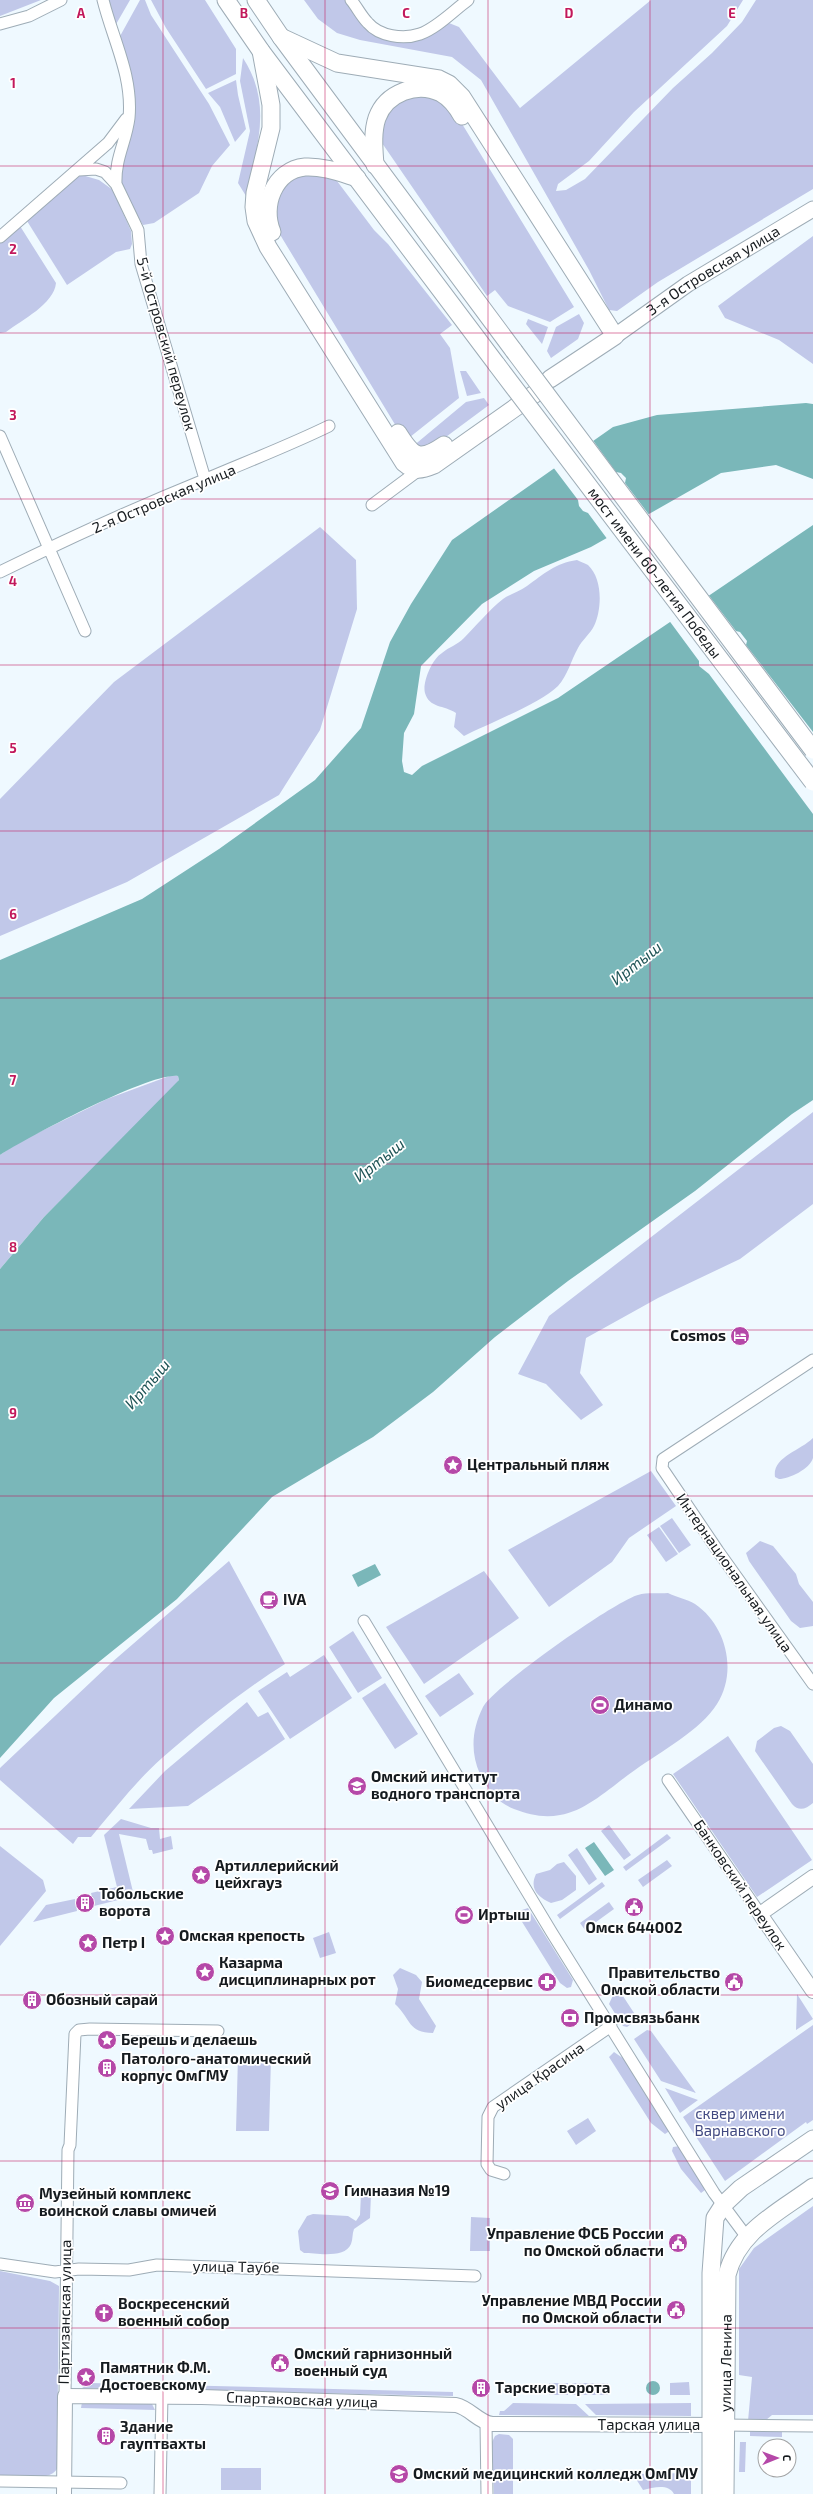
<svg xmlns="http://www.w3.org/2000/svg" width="813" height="2494" viewBox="0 0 813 2494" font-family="'Exo 2',sans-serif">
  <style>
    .green { fill: #c1c8e9 }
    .water { fill: #7ab7b9 }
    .pier { fill: #eff9ff }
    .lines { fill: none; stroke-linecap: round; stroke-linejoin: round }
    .minor-casing { stroke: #9eacb6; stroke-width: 13 }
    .tertiary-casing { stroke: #9eacb6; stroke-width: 16 }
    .secondary-casing { stroke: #9eacb6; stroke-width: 17 }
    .primary-casing { stroke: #9eacb6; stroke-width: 19 }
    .minor { stroke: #fff; stroke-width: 11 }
    .tertiary { stroke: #fff; stroke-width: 14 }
    .secondary { stroke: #fff; stroke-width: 15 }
    .primary { stroke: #fff; stroke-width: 17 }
    .primary-bridge-casing { stroke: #9eacb6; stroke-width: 19; stroke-linecap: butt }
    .primary-bridge { stroke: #fff; stroke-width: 17 }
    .grid { fill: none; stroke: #c2185b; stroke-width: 1; stroke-opacity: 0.55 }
    .labels { text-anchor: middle; stroke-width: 3.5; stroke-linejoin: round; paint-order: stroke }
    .street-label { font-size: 15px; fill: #161b1f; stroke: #fff }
    .poi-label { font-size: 15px; font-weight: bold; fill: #161b1f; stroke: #fff; text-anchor: start }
    .park-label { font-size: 15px; fill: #414981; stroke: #fff }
    .water-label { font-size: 16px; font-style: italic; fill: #205557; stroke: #fff }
    .grid-label { font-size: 13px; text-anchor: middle; font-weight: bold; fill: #c2185b; stroke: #fff; stroke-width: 3.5; stroke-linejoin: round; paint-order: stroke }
  </style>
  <rect width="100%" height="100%" fill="#eff9ff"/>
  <path class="green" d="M0 0H41L0 16Z
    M108 0H130L115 26Z
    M140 0H145L151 15 209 104 230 145 212 166 199 193 154 223 143 225 122 192 118 170 132 119 119 38Z
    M151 0H205L236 49V74L206 89 166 28Z
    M304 0H349L384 38 419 40 449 23 459 27 520 108 651 0H743L727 26 634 112 589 161 558 184 556 191 566 190 585 179 673 88 712 53 742 22 756 0H813V189L658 282 617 311 609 310 589 270 481 80 452 57 360 40 337 33 318 19Z
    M243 58C273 104 257 147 246 196L238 183 250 131 240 81Z
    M236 80 238 95 246 129 235 142 220 107 208 93Z
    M432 94 456 114 574 307 550 322 508 306 495 290 487 296 382 143V121L402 97Z
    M303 174 329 175 337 181 374 230 388 244 452 325 440 334 450 348 459 398 405 441 273 223C279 194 274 188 303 174Z
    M82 175 99 180 113 190 131 231 132 244 130 249 116 252 67 285 27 221 71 180Z
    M20 226 56 283C54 304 22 320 6 332L0 333V241Z
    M813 236V364L779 340 725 318 718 306Z
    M579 314 584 323 578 339 551 358 547 351 556 327Z
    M528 319 548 327 542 344 526 324Z
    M460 371H466L481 393 467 396Z
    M484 398 489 405 431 448 412 447 466 402Z
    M320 527 356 560 357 609 320 730 279 795 127 882 0 936V799L114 682Z
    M577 560C580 562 585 563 588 565 603 579 602 609 594 626 590 634 582 640 578 648 571 660 568 675 558 686 541 703 488 724 464 736L454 727 456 713C444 705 429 708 425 693 422 683 432 659 442 653 449 647 457 645 464 638 477 625 488 611 503 599 510 594 519 592 527 586 544 574 555 563 577 560Z
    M172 1075 178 1076 179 1080 175 1086 44 1217 0 1269V1155L19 1142 107 1099Z
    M813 1112V1204L740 1259 658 1298 586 1338 580 1373 603 1405 581 1420 546 1384 518 1374 549 1316Z
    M813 1438C813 1444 813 1452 813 1458 810 1469 789 1479 779 1479L775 1477C772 1457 800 1451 813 1438Z
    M651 1471 676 1506 629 1538 612 1562 549 1607 508 1550Z
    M672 1518 691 1545 679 1553 660 1526Z
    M659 1527 678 1554 666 1562 647 1535Z
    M760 1541 773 1546 796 1574 799 1584 813 1602V1626L800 1628 791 1621 749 1561 746 1553Z
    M229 1561 285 1664C242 1691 201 1724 162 1758 136 1781 114 1810 91 1837H78L73 1844 0 1780V1768L111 1663Z
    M484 1571 519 1618 424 1684 386 1627Z
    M668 1593C676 1597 687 1599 695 1604 726 1625 738 1671 717 1704 701 1730 660 1752 635 1770 613 1785 587 1811 560 1815 544 1818 530 1815 514 1809 498 1803 487 1789 480 1774 470 1752 472 1729 483 1707 493 1687 615 1601 638 1595 647 1592 659 1594 668 1593Z
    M353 1631 382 1678 358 1693 329 1647Z
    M324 1655 352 1698 290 1739 258 1691 287 1672 290 1677Z
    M459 1673 474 1694 440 1717 425 1696Z
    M385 1683 418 1734 395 1749 362 1698Z
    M247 1702 258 1717 268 1712 285 1739 188 1806 129 1809 165 1771Z
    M781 1726 790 1731 813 1764V1803C806 1809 799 1812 792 1804L755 1751 757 1741 774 1728Z
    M728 1736 812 1860 757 1897 673 1774Z
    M121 1819 151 1828H159L160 1839 171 1836 173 1849 153 1854 152 1850H149L146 1839 119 1834 134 1896 94 1906 91 1893 117 1887 104 1835Z
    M609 1825 631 1855 624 1860 601 1831Z
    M667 1834 671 1838 626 1871 623 1867Z
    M0 1846 43 1880 46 1891 0 1946Z
    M577 1848 597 1879 589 1885 568 1855Z
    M667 1860 672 1866 643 1887 638 1880Z
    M564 1862 576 1876V1890L562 1900 551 1903C538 1897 529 1889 536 1874L550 1870 557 1864Z
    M602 1882 605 1886 560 1919 557 1915Z
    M75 1899 77 1911 33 1922 46 1905Z
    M609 1902 614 1909 585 1930 580 1923Z
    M528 1908 573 1980 571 1987 567 1988 560 1983 519 1917 522 1910Z
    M329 1932 336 1953 320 1958 313 1938Z
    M400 1968 416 1975 422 1982 419 1999 436 2026 433 2033C408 2033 411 2019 395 2004L398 1989 393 1975Z
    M619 1990 636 2016 637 2020 627 2027 623 2026 609 2004 615 1991Z
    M797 1994 813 2019 796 2030Z
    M813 2025V2120L807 2124 806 2122 725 2181 683 2117Z
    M647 2030 651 2031 696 2093 661 2081 634 2039Z
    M614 2052 627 2061 671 2130 665 2134 651 2123 609 2057Z
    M238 2056 271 2057 269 2131H236Z
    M665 2088 698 2100 680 2113Z
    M588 2118 596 2131 576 2145 567 2131Z
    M680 2146 704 2184 705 2190 701 2193 681 2169 672 2151 673 2147Z
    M365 2190 369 2191 371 2194 370 2218 354 2229C352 2234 353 2239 351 2244 345 2259 316 2253 304 2253L300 2250 298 2231 307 2216 313 2214 348 2216 356 2221 360 2215 361 2193Z
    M813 2206V2415H772L766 2420 748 2421 752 2377 739 2375V2269L754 2248Z
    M471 2217 490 2218V2251H470Z
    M0 2271 50 2281 59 2286 57 2469C48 2483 15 2476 0 2475Z
    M689 2382 690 2395H670V2383Z
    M90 2383 453 2392V2396L82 2388Z
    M549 2383H568V2395H549Z
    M572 2383H608V2395H572Z
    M82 2402H151L155 2410 81 2408Z
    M513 2403 576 2404 589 2416 499 2415 500 2411H504Z
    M691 2403V2416L596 2415 585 2404Z
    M750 2429H782V2437L750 2436Z
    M499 2434 509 2435 513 2439V2494H494L492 2442 495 2436Z
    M740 2442H746L745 2472H739Z
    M221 2468H261V2490H221Z
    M691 2473V2494H674C668 2483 653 2488 643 2490L636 2479V2474Z"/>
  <path class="water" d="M806 403 813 404V479L776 465 721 473 591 547 534 571 482 604 421 666 414 714 404 733 402 761 404 772 412 775 422 766 558 698 813 525V1100L792 1114 695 1191 568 1281 495 1337 433 1392 373 1437 272 1497 177 1599 54 1698 0 1758V1269L44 1217 179 1080 178 1076C151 1072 28 1137 0 1155V960L142 899 219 849 315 780 361 728 390 642 411 604 452 540 613 427 657 415Z
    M375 1564 381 1575 358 1587 352 1575Z
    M594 1842 614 1870 605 1876 585 1848Z
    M646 2388a7 7 0 1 1 14 0a7 7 0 1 1-14 0Z"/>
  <path class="pier" d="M592 439 616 472 621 473 626 478 625 483 650 516 608 540 588 513 583 511 579 506 578 500 553 467Z
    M707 593 736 631 740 632 747 641 746 645 813 732V814L709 674 699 666V661L668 619Z"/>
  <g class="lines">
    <defs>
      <path id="minor" d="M103 0C113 40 133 76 129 118 126 142 115 158 116 184
        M351 0C357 7 361 16 368 23 379 36 403 40 420 34 437 28 453 11 468 0
        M0 24 29 16 61 0
        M79 170 96 169 105 172 116 184 138 230 141 264 205 479
        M0 237 108 143 126 119
        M0 436 85 631
        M372 505 419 470
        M0 572C67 539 135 508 204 480 246 462 288 446 329 426
        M813 1360 663 1459 662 1468 718 1551 813 1684
        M364 1621 552 1933 714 2193 746 2236
        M668 1780 760 1914
        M504 2174 491 2170 487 2164 488 2117 493 2107 611 2026
        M0 2264 55 2272 79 2269 129 2270 157 2265 475 2276
        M65 2396 68 2150 70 2145 75 2034 79 2030 90 2029 218 2031
        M486 2423 487 2494
        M725 2425 813 2426
        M0 2481 121 2483
        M160 2494 162 2396"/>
      <path id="tertiary" d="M813 1877 760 1914 813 1991
        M64 2494 65 2396 202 2397 456 2405C470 2408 478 2422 492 2424L721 2425"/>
      <g id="secondary">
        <path id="s1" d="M615 336 688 284 813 209"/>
      </g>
      <g id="primary">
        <path d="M226 0 261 51 497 365"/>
        <path d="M256 0 281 37 514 351"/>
        <path d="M281 37 337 63 439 79 449 84 462 97 615 336 550 379"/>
        <path d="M261 51 271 105V128L255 193 254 207 256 221 268 247 404 463C414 472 422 470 434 465L543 388"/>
        <path d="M375 165C374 150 372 133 377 118 386 93 417 81 441 93 450 98 457 107 462 116"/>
        <path d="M272 232C261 206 274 170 305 167 323 166 341 173 357 178"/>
        <path d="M398 433C413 457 419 462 444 445"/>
        <path d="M711 2494V2273L715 2218 724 2204 741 2188 813 2139"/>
        <path id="s2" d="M725 2494 727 2275C738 2231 779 2212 813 2187"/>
      </g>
    </defs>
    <use href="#minor" class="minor-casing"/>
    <use href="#tertiary" class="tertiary-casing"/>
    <use href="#secondary" class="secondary-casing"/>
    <use href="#primary" class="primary-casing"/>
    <use href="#minor" class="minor"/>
    <use href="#tertiary" class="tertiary"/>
    <use href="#secondary" class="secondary"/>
    <use href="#primary" class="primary"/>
    <defs>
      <g id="primary-bridge">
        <path d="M514 351 813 750"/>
        <path id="s3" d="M497 365 813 782"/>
      </g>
    </defs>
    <use href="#primary-bridge" class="primary-bridge-casing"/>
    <use href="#primary-bridge" class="primary-bridge"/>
  </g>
  <path class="grid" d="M163 0V2494M325 0V2494M488 0V2494M650 0V2494M0 166H813M0 333H813M0 499H813M0 665H813M0 831H813M0 998H813M0 1164H813M0 1330H813M0 1496H813M0 1663H813M0 1829H813M0 1995H813M0 2161H813M0 2328H813"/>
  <defs>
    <symbol id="hotel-disc" viewBox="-11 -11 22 22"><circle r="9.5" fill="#b548a8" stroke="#fff"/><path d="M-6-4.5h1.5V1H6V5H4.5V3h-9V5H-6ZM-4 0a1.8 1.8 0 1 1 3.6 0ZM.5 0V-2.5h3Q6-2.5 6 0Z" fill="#fff"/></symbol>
    <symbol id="sight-disc" viewBox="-11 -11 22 22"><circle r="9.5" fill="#b548a8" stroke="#fff"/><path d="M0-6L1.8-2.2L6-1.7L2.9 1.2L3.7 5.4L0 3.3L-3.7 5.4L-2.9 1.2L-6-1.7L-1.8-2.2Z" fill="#fff"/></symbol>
    <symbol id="cafe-disc" viewBox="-11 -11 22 22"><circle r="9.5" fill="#b548a8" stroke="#fff"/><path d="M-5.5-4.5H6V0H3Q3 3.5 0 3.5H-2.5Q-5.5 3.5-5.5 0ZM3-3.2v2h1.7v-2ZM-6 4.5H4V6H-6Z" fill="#fff"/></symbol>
    <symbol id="stadium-disc" viewBox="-11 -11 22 22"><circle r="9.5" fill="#b548a8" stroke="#fff"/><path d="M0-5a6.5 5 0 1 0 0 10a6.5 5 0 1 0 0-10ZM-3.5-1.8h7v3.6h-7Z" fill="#fff"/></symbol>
    <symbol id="university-disc" viewBox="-11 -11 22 22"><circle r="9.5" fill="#b548a8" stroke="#fff"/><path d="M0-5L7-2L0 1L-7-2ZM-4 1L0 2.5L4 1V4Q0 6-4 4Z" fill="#fff"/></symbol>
    <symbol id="building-disc" viewBox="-11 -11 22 22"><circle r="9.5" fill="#b548a8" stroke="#fff"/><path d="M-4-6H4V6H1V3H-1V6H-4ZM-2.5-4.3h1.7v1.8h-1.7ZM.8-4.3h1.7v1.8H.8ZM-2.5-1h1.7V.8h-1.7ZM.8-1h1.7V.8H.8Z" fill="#fff"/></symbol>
    <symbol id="civic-disc" viewBox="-11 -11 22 22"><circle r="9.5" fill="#b548a8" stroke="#fff"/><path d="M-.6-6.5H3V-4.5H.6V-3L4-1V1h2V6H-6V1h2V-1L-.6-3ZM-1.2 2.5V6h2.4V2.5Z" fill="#fff"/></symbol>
    <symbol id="pharmacy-disc" viewBox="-11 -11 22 22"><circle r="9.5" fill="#b548a8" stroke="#fff"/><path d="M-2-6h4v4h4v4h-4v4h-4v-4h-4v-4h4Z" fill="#fff"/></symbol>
    <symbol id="bank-disc" viewBox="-11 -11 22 22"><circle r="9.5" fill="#b548a8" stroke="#fff"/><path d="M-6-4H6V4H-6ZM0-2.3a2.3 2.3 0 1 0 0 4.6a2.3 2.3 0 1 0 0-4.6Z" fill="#fff"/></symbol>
    <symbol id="school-disc" viewBox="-11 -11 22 22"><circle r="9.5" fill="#b548a8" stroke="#fff"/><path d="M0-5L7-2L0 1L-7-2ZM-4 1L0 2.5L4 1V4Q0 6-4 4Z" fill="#fff"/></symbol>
    <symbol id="museum-disc" viewBox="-11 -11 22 22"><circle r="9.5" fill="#b548a8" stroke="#fff"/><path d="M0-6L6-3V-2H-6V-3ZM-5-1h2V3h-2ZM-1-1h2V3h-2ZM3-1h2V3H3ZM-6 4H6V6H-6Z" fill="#fff"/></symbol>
    <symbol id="church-disc" viewBox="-11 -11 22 22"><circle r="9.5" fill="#b548a8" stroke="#fff"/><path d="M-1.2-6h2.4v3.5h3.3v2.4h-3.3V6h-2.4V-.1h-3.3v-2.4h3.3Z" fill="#fff"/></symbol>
  </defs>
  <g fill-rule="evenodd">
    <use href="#hotel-disc" x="729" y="1325" width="22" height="22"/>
    <use href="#sight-disc" x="442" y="1454" width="22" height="22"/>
    <use href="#cafe-disc" x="258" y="1589" width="22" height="22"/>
    <use href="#stadium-disc" x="589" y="1694" width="22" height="22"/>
    <use href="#university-disc" x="346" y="1775" width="22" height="22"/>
    <use href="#sight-disc" x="190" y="1864" width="22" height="22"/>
    <use href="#building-disc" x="74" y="1892" width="22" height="22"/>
    <use href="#civic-disc" x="623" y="1896" width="22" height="22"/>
    <use href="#stadium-disc" x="453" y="1904" width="22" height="22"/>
    <use href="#sight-disc" x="154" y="1925" width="22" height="22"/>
    <use href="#sight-disc" x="77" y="1932" width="22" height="22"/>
    <use href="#sight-disc" x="194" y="1961" width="22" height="22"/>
    <use href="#pharmacy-disc" x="536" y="1971" width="22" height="22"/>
    <use href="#civic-disc" x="723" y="1971" width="22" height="22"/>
    <use href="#building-disc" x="21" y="1989" width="22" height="22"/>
    <use href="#bank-disc" x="559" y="2007" width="22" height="22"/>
    <use href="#sight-disc" x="96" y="2029" width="22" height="22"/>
    <use href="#building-disc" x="96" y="2057" width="22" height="22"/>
    <use href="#school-disc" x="319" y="2180" width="22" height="22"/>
    <use href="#museum-disc" x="14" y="2192" width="22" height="22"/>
    <use href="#civic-disc" x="667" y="2232" width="22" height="22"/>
    <use href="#civic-disc" x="665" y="2299" width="22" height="22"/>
    <use href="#church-disc" x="93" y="2302" width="22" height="22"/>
    <use href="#civic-disc" x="269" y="2352" width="22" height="22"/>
    <use href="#sight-disc" x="75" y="2366" width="22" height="22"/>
    <use href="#building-disc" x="470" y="2377" width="22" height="22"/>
    <use href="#building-disc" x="95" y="2425" width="22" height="22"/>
    <use href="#university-disc" x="388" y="2463" width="22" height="22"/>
  </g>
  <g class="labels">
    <g class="street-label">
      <text dy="5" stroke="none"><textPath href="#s1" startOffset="118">3-я Островская улица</textPath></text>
      <text transform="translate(166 344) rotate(74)" y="5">5-й Островский переулок</text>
      <text transform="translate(164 499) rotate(-23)" y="5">2-я Островская улица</text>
      <text dy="5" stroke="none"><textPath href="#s3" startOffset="261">мост имени 60-летия Победы</textPath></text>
      <text transform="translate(734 1573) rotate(55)" y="5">Интернациональная улица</text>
      <text transform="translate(740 1885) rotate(56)" y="5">Банковский переулок</text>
      <text transform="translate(540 2076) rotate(-35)" y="5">улица Красина</text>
      <text transform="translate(236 2267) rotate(1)" y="5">улица Таубе</text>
      <text transform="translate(65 2312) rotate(-89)" y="5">Партизанская улица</text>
      <text dy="5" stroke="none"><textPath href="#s2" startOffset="131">улица Ленина</textPath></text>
      <text transform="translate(302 2400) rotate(2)" y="5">Спартаковская улица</text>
      <text x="649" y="2430">Тарская улица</text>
    </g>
    <g class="poi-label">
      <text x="726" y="1341" text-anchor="end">Cosmos</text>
      <text x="467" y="1470">Центральный пляж</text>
      <text x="283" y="1605">IVA</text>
      <text x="614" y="1710">Динамо</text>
      <text x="371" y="1782">Омский институт<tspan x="371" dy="17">водного транспорта</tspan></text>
      <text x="215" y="1871">Артиллерийский<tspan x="215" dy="17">цейхгауз</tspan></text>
      <text x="99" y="1899">Тобольские<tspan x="99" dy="17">ворота</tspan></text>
      <text x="478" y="1920">Иртыш</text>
      <text x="634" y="1933" text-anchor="middle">Омск 644002</text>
      <text x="179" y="1941">Омская крепость</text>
      <text x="102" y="1948">Петр I</text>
      <text x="219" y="1968">Казарма<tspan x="219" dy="17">дисциплинарных рот</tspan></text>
      <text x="720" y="1978" text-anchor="end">Правительство<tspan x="720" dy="17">Омской области</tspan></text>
      <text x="533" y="1987" text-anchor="end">Биомедсервис</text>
      <text x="46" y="2005">Обозный сарай</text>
      <text x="584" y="2023">Промсвязьбанк</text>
      <text x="121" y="2045">Берешь и делаешь</text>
      <text x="121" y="2064">Патолого-анатомический<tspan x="121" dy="17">корпус ОмГМУ</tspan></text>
      <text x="344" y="2196">Гимназия №19</text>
      <text x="39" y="2199">Музейный комплекс<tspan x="39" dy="17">воинской славы омичей</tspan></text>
      <text x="664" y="2239" text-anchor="end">Управление ФСБ России<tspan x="664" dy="17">по Омской области</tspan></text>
      <text x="662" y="2306" text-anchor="end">Управление МВД России<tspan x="662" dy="17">по Омской области</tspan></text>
      <text x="118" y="2309">Воскресенский<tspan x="118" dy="17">военный собор</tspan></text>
      <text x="294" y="2359">Омский гарнизонный<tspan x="294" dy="17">военный суд</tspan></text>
      <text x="100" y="2373">Памятник Ф.М.<tspan x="100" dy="17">Достоевскому</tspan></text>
      <text x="495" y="2393">Тарские ворота</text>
      <text x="120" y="2432">Здание<tspan x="120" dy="17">гауптвахты</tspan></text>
      <text x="413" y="2479">Омский медицинский колледж ОмГМУ</text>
    </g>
    <g class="park-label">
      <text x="740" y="2119">сквер имени<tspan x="740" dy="17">Варнавского</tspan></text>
    </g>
    <g class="water-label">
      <text transform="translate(636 963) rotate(-38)" y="6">Иртыш</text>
      <text transform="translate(379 1160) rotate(-38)" y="6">Иртыш</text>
      <text transform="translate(147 1384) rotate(-49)" y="6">Иртыш</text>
    </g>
  </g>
  <g class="grid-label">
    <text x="81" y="18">A</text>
    <text x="244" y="18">B</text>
    <text x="406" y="18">C</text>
    <text x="569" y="18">D</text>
    <text x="732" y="18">E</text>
    <text x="13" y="88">1</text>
    <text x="13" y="254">2</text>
    <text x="13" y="420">3</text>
    <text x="13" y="586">4</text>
    <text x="13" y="753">5</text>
    <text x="13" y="919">6</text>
    <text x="13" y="1085">7</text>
    <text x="13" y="1252">8</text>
    <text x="13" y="1418">9</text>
  </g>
  <g transform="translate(777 2458) rotate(89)"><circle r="19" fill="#ffffff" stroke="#a2a4a5"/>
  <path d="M0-3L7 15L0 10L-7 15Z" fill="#b548a8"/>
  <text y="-6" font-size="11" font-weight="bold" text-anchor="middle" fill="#161b1f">С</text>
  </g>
</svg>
